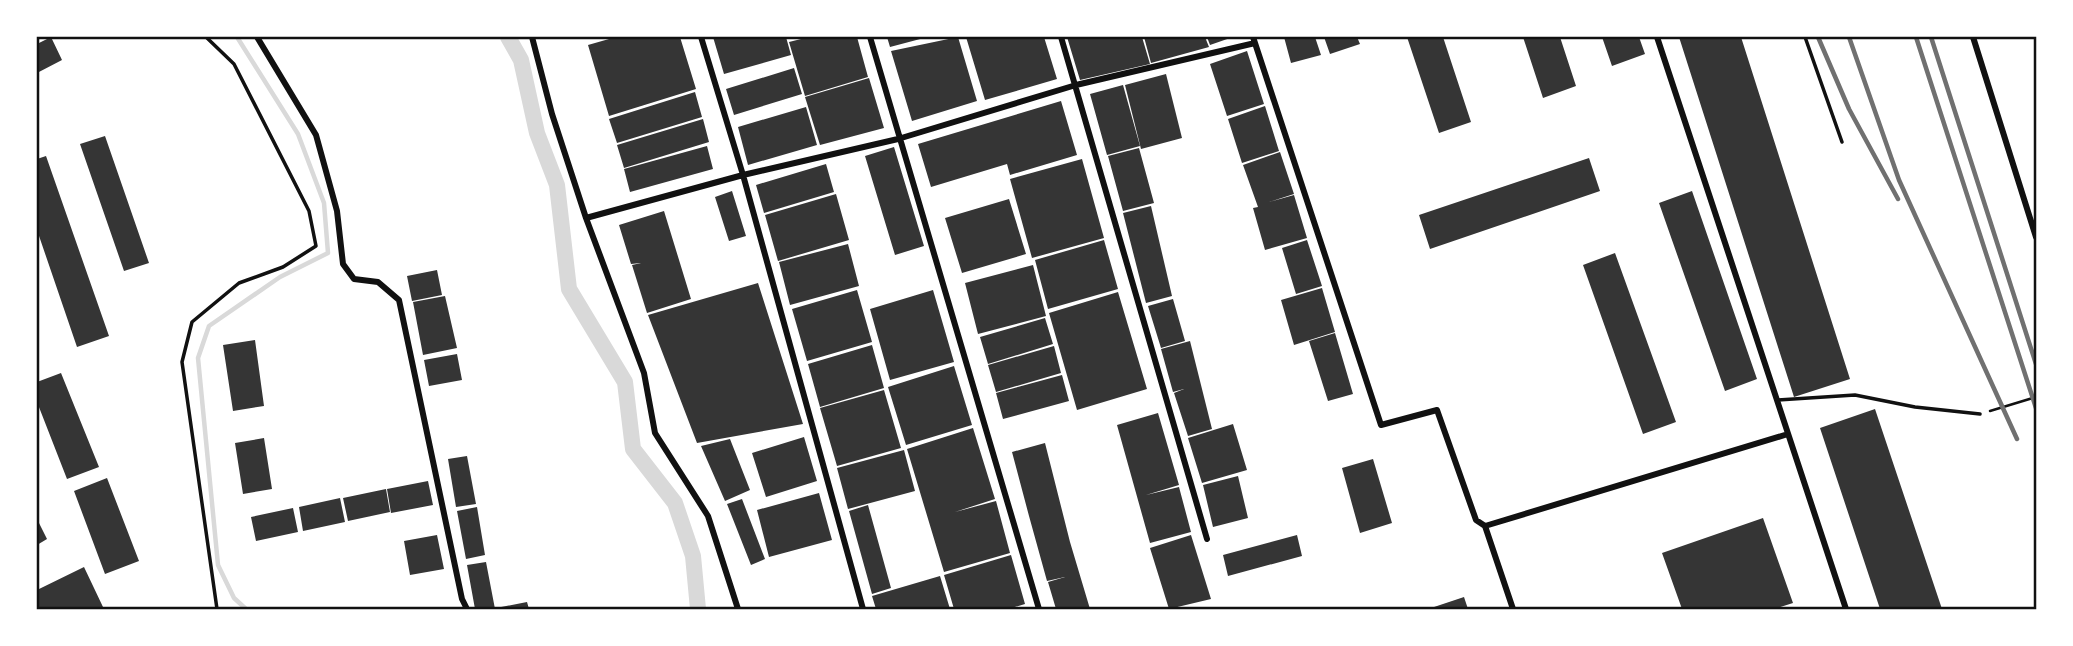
<svg xmlns="http://www.w3.org/2000/svg" width="2073" height="646" viewBox="0 0 2073 646" font-family="Barlow,sans-serif">
  <style>
    .lines { fill: none; stroke-linecap: round; stroke-linejoin: round }
    .stream { stroke: #d9d9d9; stroke-width: 4.5 }
    .canal { stroke: #d9d9d9; stroke-width: 16 }
    .building { fill: #353535 }
    .path { stroke: #111; stroke-width: 2.5 }
    .service { stroke: #111; stroke-width: 3.5 }
    .minor { stroke: #111; stroke-width: 6 }
    .rail { stroke: #707070; stroke-width: 4.5 }
    .neatline { fill: none; stroke: #111; stroke-width: 2.5 }
  </style>
  <rect width="100%" height="100%" fill="#fff"/>
  <g class="lines">
    <path class="stream" d="M237 37 298 134 324 203 328 253 280 277 209 326 198 358 218 565 234 598 246 609"/>
    <path class="canal" d="M508 37 521 60 537 133 557 185 569 289 625 382 633 449 675 503 693 556 698 609"/>
  </g>
  <path class="building" d="M51 37 62 60 37 73V44Z
    M616 37H680L696 89 609 116 588 45Z
    M713 37H786L791 55 724 74Z
    M809 37H857L868 77 805 96 789 42Z
    M887 37H924V38L890 47Z
    M958 37 977 101 912 121 891 51Z
    M966 37H1044L1057 79 985 100Z
    M1067 37H1142L1150 64 1080 80Z
    M1144 37H1205L1209 47 1151 63Z
    M1207 37H1233L1210 45Z
    M1284 37H1315L1321 55 1291 63Z
    M1324 37H1357L1360 44 1330 54Z
    M1407 37H1443L1471 122 1439 133Z
    M1523 37H1560L1576 86 1543 98Z
    M1602 37H1639L1645 54 1612 66Z
    M1679 37H1741L1850 379 1794 397Z
    M1247 51 1264 104 1227 116 1210 64Z
    M794 68 802 94 734 115 726 89Z
    M1166 74 1182 138 1141 149 1125 85Z
    M869 78 884 128 820 145 805 97Z
    M1123 85 1140 146 1107 155 1090 94Z
    M695 92 702 117 617 143 609 119Z
    M1061 101 1077 155 1010 175 1007 164 931 187 918 144Z
    M1265 106 1279 151 1242 163 1228 119Z
    M806 107 817 145 748 165 738 127Z
    M703 119 709 142 624 168 617 145Z
    M105 136 149 263 124 271 80 144Z
    M707 146 713 169 630 192 624 169Z
    M894 147 924 246 895 255 865 156Z
    M1139 148 1154 203 1123 211 1108 156Z
    M1280 152 1294 194 1269 202 1294 195 1307 238 1265 250 1253 208 1258 207 1243 165Z
    M46 156 109 336 77 347 37 230V159Z
    M1589 158 1600 191 1430 249 1419 215Z
    M1082 159 1104 238 1032 258 1010 179Z
    M826 164 834 192 764 213 756 185Z
    M732 191 746 236 729 241 715 197Z
    M1692 191 1757 379 1725 391 1659 203Z
    M836 194 849 240 778 261 765 215Z
    M1009 199 1026 254 962 273 945 218Z
    M1151 206 1172 296 1146 303 1123 213Z
    M664 211 691 299 647 313 632 265 641 263 631 264 619 225Z
    M1104 240 1118 289 1048 309 1035 260Z
    M1307 240 1322 286 1296 294 1282 248Z
    M848 244 859 286 790 305 779 262Z
    M1615 253 1676 422 1643 434 1583 265Z
    M1033 265 1046 316 978 334 965 283Z
    M437 270 442 295 412 301 407 276Z
    M758 283 803 424 697 443 648 315Z
    M1322 288 1335 332 1294 345 1281 300Z
    M857 290 872 342 807 361 792 309Z
    M933 290 954 362 890 380 870 309Z
    M1118 292 1147 389 1077 410 1049 313Z
    M445 296 457 348 423 355 413 302Z
    M1173 299 1185 341 1161 348 1148 306Z
    M1045 318 1053 344 988 364 980 337Z
    M1335 333 1353 394 1328 401 1309 341Z
    M255 340 264 406 233 411 223 345Z
    M1190 341 1212 429 1188 436 1174 393 1184 389 1173 392 1161 349Z
    M872 345 884 388 820 407 808 364Z
    M1054 346 1061 373 996 392 988 365Z
    M457 354 462 380 429 386 424 360Z
    M954 366 972 425 906 445 888 387Z
    M61 373 99 467 67 479 37 402V382Z
    M1062 375 1069 401 1003 419 996 393Z
    M884 390 901 448 837 466 820 408Z
    M1875 409 1942 609H1880L1820 428Z
    M1158 413 1179 485 1146 495 1179 487 1191 532 1150 543 1117 425Z
    M1233 424 1247 470 1202 483 1188 438Z
    M973 428 995 499 955 512 996 501 1010 553 944 572 907 449Z
    M804 437 817 481 766 497 752 453Z
    M264 438 272 489 243 494 235 443Z
    M730 439 750 490 725 501 701 446Z
    M1045 443 1070 542 1090 609H1056L1048 582 1065 577 1047 581 1029 516 1012 452Z
    M904 450 915 491 848 509 837 468Z
    M467 456 476 504 456 507 448 459Z
    M1373 459 1392 523 1360 533 1342 468Z
    M1238 476 1248 518 1213 527 1203 485Z
    M107 478 139 561 105 574 74 491Z
    M428 481 433 505 391 513 387 489Z
    M386 489 390 512 348 521 343 498Z
    M819 493 832 540 769 557 757 510Z
    M340 498 345 522 303 531 299 507Z
    M742 499 765 559 751 565 727 504Z
    M868 505 891 588 872 594 849 511Z
    M477 507 485 555 466 559 457 511Z
    M293 508 298 532 256 541 251 517Z
    M1763 518 1793 603 1774 609H1682L1662 553Z
    M37 519 47 539 37 545Z
    M437 535 444 569 410 575 404 541Z
    M1191 535 1211 599 1169 609 1150 548Z
    M1297 535 1302 556 1228 576 1223 555Z
    M1011 555 1025 604 1008 609H954L944 575Z
    M486 562 495 609H475L467 565Z
    M84 567 103 607 37 609V590Z
    M940 576 950 609H876L872 596Z
    M1464 597 1468 609H1428Z
    M527 602 529 609H496V608Z"/>
  <g class="lines">
    <path class="path" d="M1990 411 2036 397"/>
    <path class="service" d="M206 37 234 64 309 211 316 246 283 267 239 283 192 322 182 362 217 609
      M1805 37 1842 142
      M1777 400 1855 395 1915 407 1980 414"/>
    <path class="minor" d="M257 37 316 135 337 211 343 264 354 279 378 282 399 300 462 599 467 609
      M532 37 552 114 586 218 644 373 655 433 708 516 738 609
      M701 37 743 175 863 609
      M870 37 1039 609
      M1061 37 1207 539
      M1253 37 1381 425 1437 410 1476 520 1485 526 1513 609
      M1657 37 1846 609
      M1973 37 2036 237
      M586 218 743 175 898 139 1076 85 1255 43
      M1485 526 1788 434"/>
    <path class="rail" d="M1818 37 1849 109 1898 199
      M1849 37 1899 180 2017 439
      M1916 37 2036 408
      M1931 37 2036 364"/>
  </g>
  <rect width="2073" height="646" fill="none" stroke="#ffffff" stroke-width="77"/>
  <rect x="38" y="38" width="1997" height="570" class="neatline"/>
</svg>
